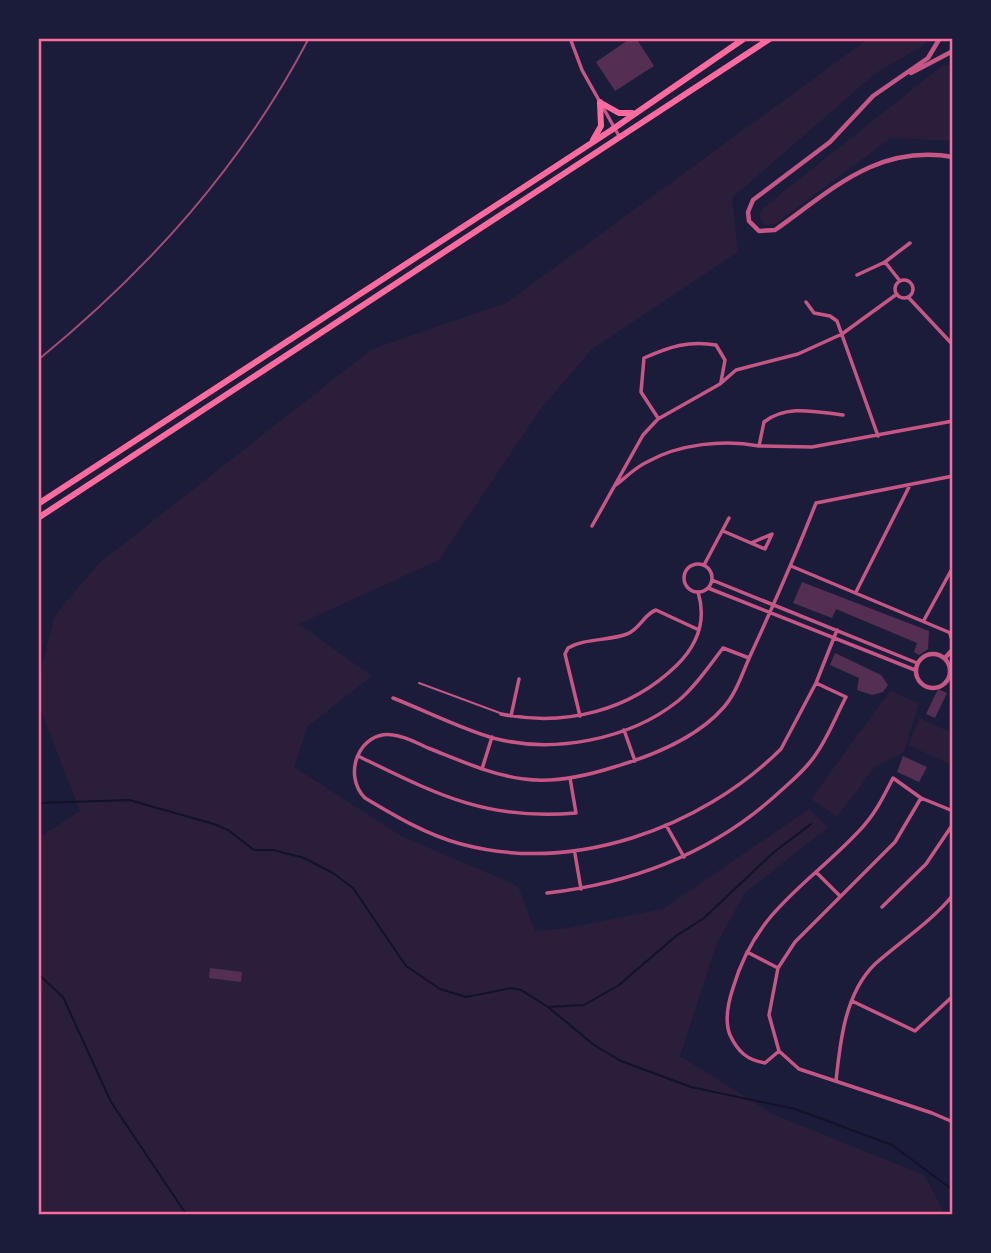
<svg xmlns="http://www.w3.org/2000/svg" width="991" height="1253" viewBox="0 0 991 1253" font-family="'Work Sans',sans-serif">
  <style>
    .green { fill: #2a1e3b }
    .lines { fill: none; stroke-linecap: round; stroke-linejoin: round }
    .stream { stroke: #12122b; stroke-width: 2 }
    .building { fill: #542f53 }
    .service { stroke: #c65784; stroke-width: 2 }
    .minor { stroke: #c65784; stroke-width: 3.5 }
    .tertiary { stroke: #c65784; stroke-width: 4.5 }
    .trunk { stroke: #ff6b9d; stroke-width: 6 }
    .rail { stroke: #a44b75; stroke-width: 2 }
    .neatline { fill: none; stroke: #ff6b9d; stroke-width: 2.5 }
  </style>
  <rect width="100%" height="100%" fill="#1b1b3a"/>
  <path class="green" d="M868 39H924L927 43 876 73 732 198 738 252 591 350 539 411 439 560 299 624 372 676 308 726 294 767 403 837 518 886 535 931 568 928 663 909 809 809 828 827 745 893 717 943 680 1056 773 1114 924 1175 945 1214H39L38 838 80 811 39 706V676L55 615 98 564 372 349 506 303Z
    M952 64V141L891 138 775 224 764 225 759 215 764 207 943 65Z
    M890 691 919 703 904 752 875 767 837 817 811 799Z
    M920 718 952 733V765L908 745Z"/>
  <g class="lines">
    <path class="stream" d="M38 803 129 800 214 824 228 830 254 850H273L304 858 333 873 353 888 406 966 440 989 466 997 511 988 521 990 548 1007 584 1005 619 985 676 936 704 918 774 852 811 824
      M38 974 63 997 111 1102 186 1214
      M548 1007 594 1045 621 1061 691 1087 795 1109 892 1145 953 1190"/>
  </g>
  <path class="building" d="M631 38H636L654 66 615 91 596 62Z
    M802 582 929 631 928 649 919 655 914 652 917 643 836 609 832 618 793 603Z
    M835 653 881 675 888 685 883 692 872 695 857 690 859 678 830 665Z
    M938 689 947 693 935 718 926 714Z
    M903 756 927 767 919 782 897 772Z
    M210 968 242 972 241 982 209 978Z"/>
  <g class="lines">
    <path class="service" d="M419 683 500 713"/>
    <path class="minor" d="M570 38 582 70 619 136
      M885 262 900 281
      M857 275 885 262 910 243
      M895 289a9 9 0 1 1 18 0a9 9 0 1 1-18 0Z
      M908 297 953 345
      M806 302 814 313 830 316 837 321 878 436
      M843 415C816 412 787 404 764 422L759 446 812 447 953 421
      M658 418 641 392 644 358C669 347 689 340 716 345L725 360 721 382
      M616 485C626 477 636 467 647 462 679 444 724 439 759 446
      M592 526 643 435 658 419 720 384 736 370 798 354 842 334 897 294
      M723 531 765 549 772 534 751 543
      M684 578a14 14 0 1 1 28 0a14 14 0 1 1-28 0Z
      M704 565 729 518
      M791 566 953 634
      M712 580 917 663
      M708 588 915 670
      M856 592 910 485
      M924 620 953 567
      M837 630 816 683 781 749C700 829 573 874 461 844 427 835 395 816 365 798 342 775 359 730 393 735 405 736 417 743 428 748 459 760 491 775 524 779 553 783 586 776 614 767 652 756 698 737 724 707 737 692 743 671 751 654 774 604 796 554 816 503L953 476
      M950 634 953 643
      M393 698C426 711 459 728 493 738 553 754 629 740 678 701 696 686 709 666 723 648L749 658
      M501 714C565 727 630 711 677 665 697 645 707 621 698 592
      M511 716 519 679
      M580 716 565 654 568 648C585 638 609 641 627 634 640 629 644 614 656 610L699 630
      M624 730 635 761
      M358 756C436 794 486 821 576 813L570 778
      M482 769 492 737
      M921 798 895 842 795 942 778 968 769 1015 779 1051 799 1069 932 1113 953 1122
      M666 825 684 857
      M575 854 581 889
      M816 872 839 895
      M547 893C633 883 710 854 775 796 789 783 805 771 816 754 828 737 836 716 846 697L816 683
      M882 907 926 864 953 824
      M747 952 778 968
      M852 1001 915 1031 953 996
      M779 1051 765 1063C747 1060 738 1052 730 1035 724 1020 728 1003 733 988 756 910 806 887 858 832 874 816 883 798 893 778L921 798 953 811
      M836 1081C840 1042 845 993 875 964 901 941 931 922 953 895"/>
    <path class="tertiary" d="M940 38 928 58 873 96 830 142 753 200 748 212 749 221 759 231 775 230C832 190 877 144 953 157
      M911 73 953 51
      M916 671a17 17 0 1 1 34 0a17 17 0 1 1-34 0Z
      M945 658 953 649"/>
    <path class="trunk" d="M601 103 619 113H632
      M593 140 601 126 600 102
      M38 504 610 131 745 38
      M38 518 771 38"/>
    <path class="rail" d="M38 360C149 269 242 166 309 38"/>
  </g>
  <rect width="991" height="1253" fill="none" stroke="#1b1b3a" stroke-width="80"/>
  <rect x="40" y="40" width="911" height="1173" class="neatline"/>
</svg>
